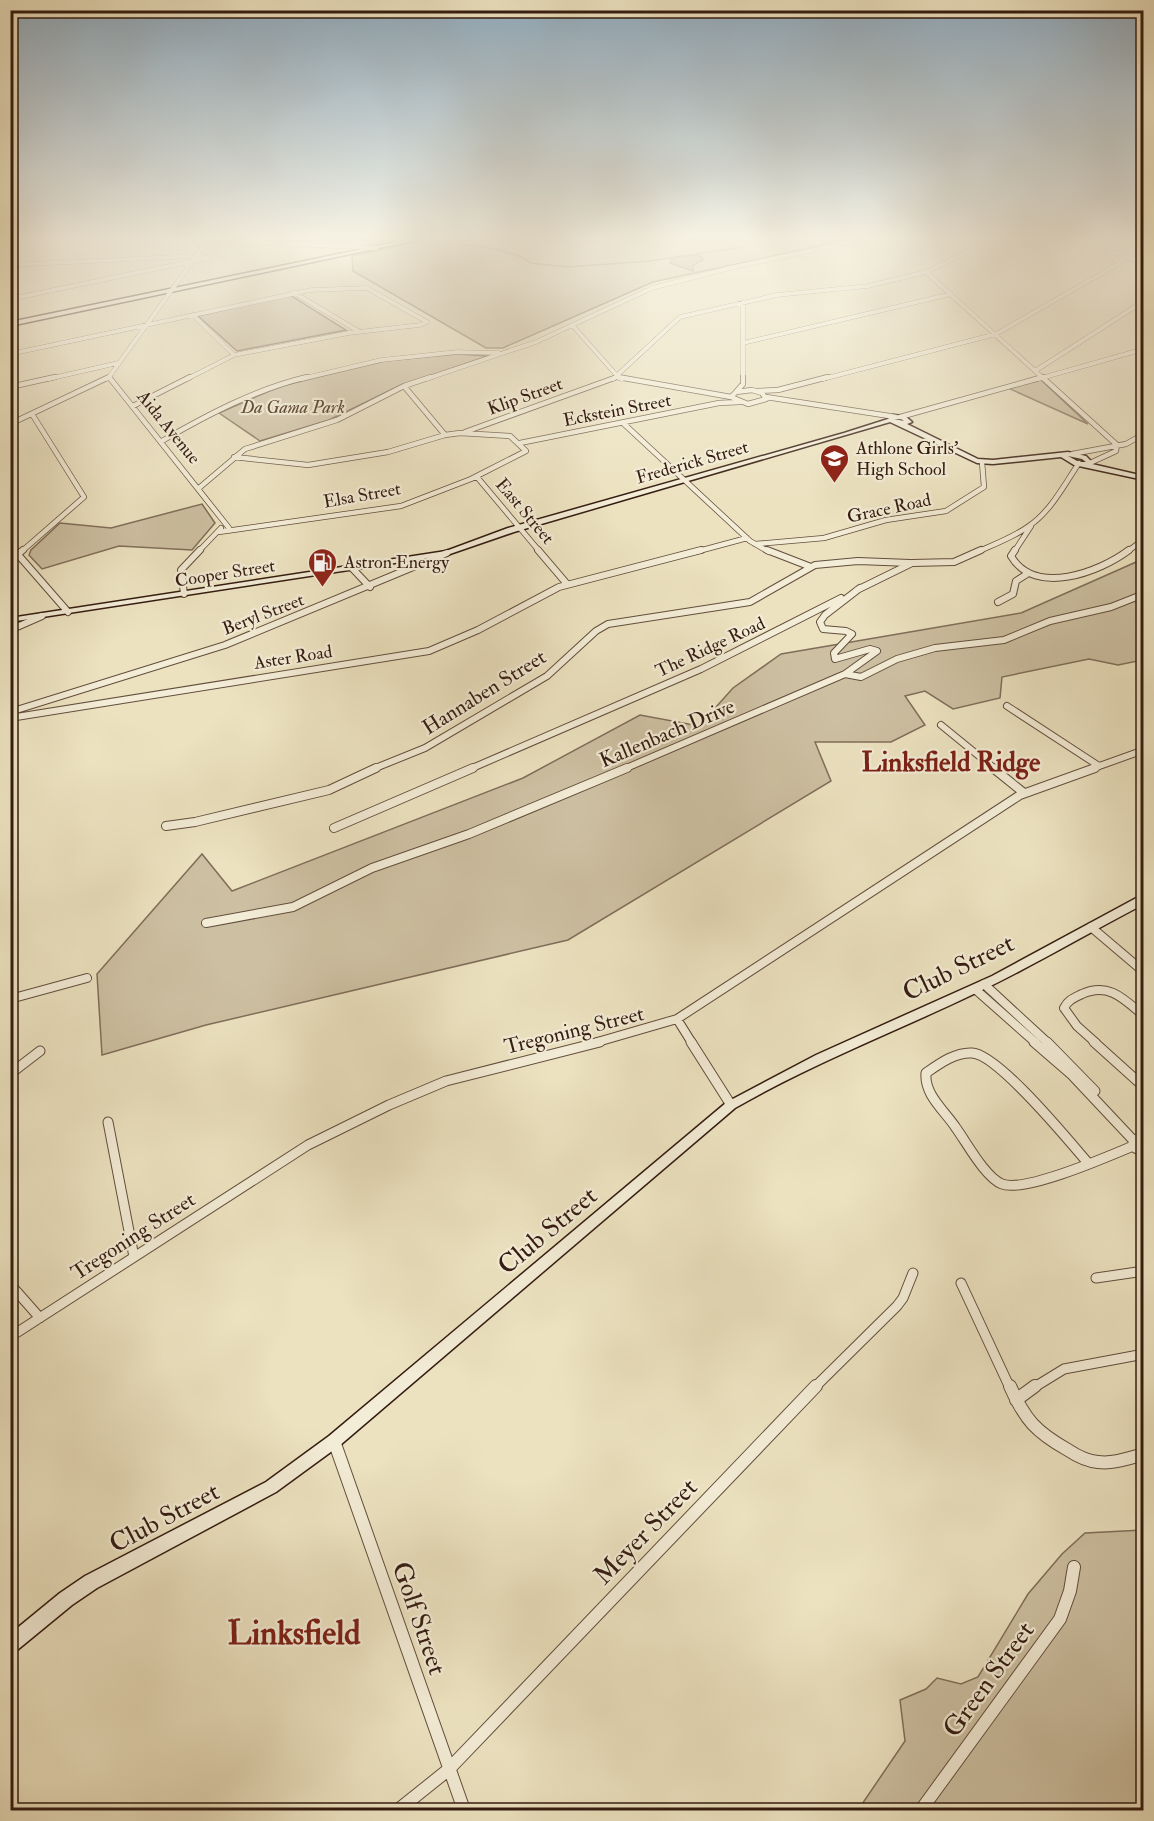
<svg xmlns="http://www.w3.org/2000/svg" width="1154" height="1821" viewBox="0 0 1154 1821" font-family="'IM FELL Double Pica',serif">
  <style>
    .green { fill: #cdc0a2; stroke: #806e5a; stroke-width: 1.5 }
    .water { fill: #ad9f84; stroke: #7d6b56; stroke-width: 1.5 }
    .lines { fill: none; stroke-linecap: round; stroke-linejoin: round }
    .stream { stroke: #7d6b56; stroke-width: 1.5 }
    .minor-far5-casing { stroke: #624e3d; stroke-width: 4.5 }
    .minor-far4-casing { stroke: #624e3d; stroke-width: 6 }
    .minor-far3-casing { stroke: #624e3d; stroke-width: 8 }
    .minor-far2-casing { stroke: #624e3d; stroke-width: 10 }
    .minor-far1-casing { stroke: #624e3d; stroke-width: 11 }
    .minor-casing { stroke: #624e3d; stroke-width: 14 }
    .secondary-casing { stroke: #341c11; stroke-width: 3 }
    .minor-far5 { stroke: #f3ecd6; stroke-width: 4 }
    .minor-far4 { stroke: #f3ecd6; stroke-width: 4.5 }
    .minor-far3 { stroke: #f3ecd6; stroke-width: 6 }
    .minor-far2 { stroke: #f3ecd6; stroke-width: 8 }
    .minor-far1 { stroke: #f3ecd6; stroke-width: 9 }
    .minor { stroke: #f3ecd6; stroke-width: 12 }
    .secondary { fill: #f3ecd6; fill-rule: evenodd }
    .labels { text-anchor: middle; stroke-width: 4.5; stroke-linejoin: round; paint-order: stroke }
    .far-street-label { font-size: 18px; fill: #341c11; stroke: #f3ecd6 }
    .far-park-label { font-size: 18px; font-style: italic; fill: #624d3c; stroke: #f3ecd6 }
    .far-poi-label { font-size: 18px; fill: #341c11; stroke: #f3ecd6; text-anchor: start }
    .street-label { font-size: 21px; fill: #341c11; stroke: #f3ecd6 }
    .near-street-label { font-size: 26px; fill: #341c11; stroke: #f3ecd6 }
    .district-label { font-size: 27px; font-weight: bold; fill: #7a1f14; stroke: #f3ecd6 }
    .near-district-label { font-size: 33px; font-weight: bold; fill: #7a1f14; stroke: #f3ecd6 }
  </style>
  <rect width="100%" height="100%" fill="#ece2c0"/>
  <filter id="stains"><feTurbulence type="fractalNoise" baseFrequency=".00333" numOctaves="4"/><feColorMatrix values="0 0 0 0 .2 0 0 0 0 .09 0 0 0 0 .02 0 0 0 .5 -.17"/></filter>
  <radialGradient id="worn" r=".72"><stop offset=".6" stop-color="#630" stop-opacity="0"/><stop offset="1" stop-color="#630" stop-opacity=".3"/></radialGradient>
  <path class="green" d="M221 240H404C350 255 277 243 221 240Z
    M425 240H847L653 282 503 348H486L353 271 352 256Z
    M290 295 346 330 237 351 198 316Z
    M457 354 488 356 399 386 329 420 260 441 219 413 281 386 385 361Z
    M1040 379 1088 424 1008 388Z
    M202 504 215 523 192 550 119 546 42 569 29 555 31 550 60 523 111 528Z
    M1143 559V660L1118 665 1089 659 1002 677 1000 698 953 709 925 691 905 696 925 725 891 742H815L831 781 568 940 206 1025 102 1055 97 974 202 854 232 891 523 778 640 715 699 726 733 688 781 654 1021 613Z
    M1143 1530V1810H858L905 1741 900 1700 926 1689 937 1678 961 1684 978 1677 1028 1594 1062 1554 1085 1533Z"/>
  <path class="water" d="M692 255 701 256 703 260 693 265V271L670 263 673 258Z"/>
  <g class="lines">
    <path class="stream" d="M286 240H356
      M423 240 496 249 522 257 530 263 567 267 650 261 743 247"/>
    <defs>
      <path id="minor-far5" d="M205 240 376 248
        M1104 240 1118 264
        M10 245 127 240
        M1109 250 1144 263
        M10 265 196 256 208 258 10 299
        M926 272 1044 379
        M293 292 358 331
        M743 302V379
        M193 315 234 355
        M573 326 619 378 622 379
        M743 343 951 294
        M10 354 311 290 367 288 427 322 420 325 349 333 234 355 187 379
        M1035 371 1144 301
        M109 377 207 241
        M48 379 118 363
        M106 379 109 377
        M301 379 381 360 457 352 499 353
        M426 379 536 342 652 288 730 268 860 240
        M613 379 680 317 777 295 868 286 926 272 976 247 1031 240
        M823 379 996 334 1118 264 1144 241
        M1038 379 1144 349"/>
      <path id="minor-far4" d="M109 377 229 528
        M618 377 731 397
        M1042 377 1117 445
        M404 386 445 435
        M10 387 55 377
        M752 390 762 393 766 399 748 404 731 397 736 392Z
        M756 391 778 390 828 377
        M736 392 743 384V377
        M766 397 896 417
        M133 406 190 377
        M900 417 1043 377
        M623 423 750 541 769 552
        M10 424 109 377
        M465 432 617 377
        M162 441C207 415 256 389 307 377
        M520 443 719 403 740 402
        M1072 454 1126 444 1144 434
        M1090 463 1116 451 1117 445
        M477 477 540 552
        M199 488 245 449 337 420 404 386 431 377
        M219 532 401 506 471 479 526 451 510 436 460 433 445 435 388 452 308 465 234 457
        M755 544 824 538 886 520 946 511 984 487 982 462
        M10 546 15 552
        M21 552 84 497 32 414
        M198 552 221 528
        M695 552 747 538
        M977 552C995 544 1014 537 1029 526 1051 511 1064 485 1079 463
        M1014 552 1031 526
        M1127 552 1144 539"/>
      <path id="minor-far3" d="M14 550 68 612
        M538 550 567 584
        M767 550 811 567
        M1015 550 1011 556C1035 597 1100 572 1129 550
        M18 554 23 550
        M352 568 370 587
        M857 590 912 563 954 562 981 550
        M184 594 181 570 200 550
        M998 602 1013 594 1016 581 1027 574
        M10 630 42 616
        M845 674 861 677 897 659 935 648 1004 640 1050 621 1111 607 1144 594
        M1007 706 1099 766
        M10 712 225 645 447 553
        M10 718 429 651 478 630 559 587 701 550
        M941 725 995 769
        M373 769 425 748 547 676 596 631 608 624 750 602 815 565 858 561 910 563
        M470 769 701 669 841 598
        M624 769 845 674 877 651 870 649 835 659 834 653 852 634 846 631 823 629 820 622 825 615 860 588
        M1091 769 1144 750"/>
      <path id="minor-far2" d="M993 768 1024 793
        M166 826 195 822 329 790 376 768
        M334 828 473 768
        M206 923 293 907 372 868 469 834 627 768
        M1091 927 1144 972
        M984 984 1048 1043
        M975 989 1036 1043
        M10 999 87 978
        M677 1019 692 1043
        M594 1043 677 1019 1020 795 1095 768
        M1096 1043 1077 1026 1064 1008C1068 1000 1074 998 1082 994 1109 982 1124 999 1144 1016"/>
      <path id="minor-far1" d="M691 1042 731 1105
        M1034 1042 1071 1074 1134 1141
        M1047 1042 1095 1091
        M1094 1042 1144 1087
        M10 1074 40 1051
        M108 1122 134 1257
        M1144 1140 1137 1139 1133 1143 1135 1148 1144 1152
        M1088 1163C1069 1141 998 1054 972 1053 955 1052 939 1064 926 1073 924 1095 945 1111 956 1128 967 1143 985 1177 1002 1184 1025 1193 1109 1156 1133 1146
        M1096 1278 1144 1271
        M961 1283 1010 1388
        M10 1284 40 1318
        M10 1337 308 1145 389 1105 446 1081 600 1042
        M814 1388 897 1306 903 1298 913 1273
        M1033 1388 1064 1369 1144 1354"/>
      <path id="minor" d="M1010 1386C1025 1420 1036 1432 1068 1450 1077 1456 1087 1461 1098 1462 1114 1464 1129 1458 1144 1454
        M1016 1400 1035 1386
        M334 1441 464 1810
        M398 1810 448 1770 816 1386
        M921 1810 1060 1619 1070 1591 1074 1567"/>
      <path id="secondary" d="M406 240H417L10 326V322Z
        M893 415 905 416 912 422 907 424 978 459 993 460 1068 452 1086 456 1093 463 1092 464 1144 476V480L1074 465 1061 457 993 464 977 463 890 422 514 532 447 555 10 622V618L446 551 508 528 844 433 888 419ZM894 419H901L904 421ZM1068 456 1082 459 1086 462H1079Z
        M1140 896H1144V904C1088 933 1035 965 978 992 897 1031 813 1063 735 1108L339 1446 276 1492 97 1588 72 1605 16 1651 10 1653V1634L60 1593 85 1576 266 1482 329 1436 727 1102 816 1055 992 976Z"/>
    </defs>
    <use href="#minor-far5" class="minor-far5-casing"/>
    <use href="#minor-far4" class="minor-far4-casing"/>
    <use href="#minor-far3" class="minor-far3-casing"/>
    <use href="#minor-far2" class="minor-far2-casing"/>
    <use href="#minor-far1" class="minor-far1-casing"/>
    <use href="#minor" class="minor-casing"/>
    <use href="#secondary" class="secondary-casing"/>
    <use href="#minor-far5" class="minor-far5"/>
    <use href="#minor-far4" class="minor-far4"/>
    <use href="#minor-far3" class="minor-far3"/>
    <use href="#minor-far2" class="minor-far2"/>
    <use href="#minor-far1" class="minor-far1"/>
    <use href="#minor" class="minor"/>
    <use href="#secondary" class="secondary"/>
  </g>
  <linearGradient id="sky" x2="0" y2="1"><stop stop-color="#90acc0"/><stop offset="0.48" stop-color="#f6f2e3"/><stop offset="1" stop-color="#f6f2e3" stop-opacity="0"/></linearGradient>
  <rect width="1154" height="495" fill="url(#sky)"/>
  <defs>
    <symbol id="school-pin" viewBox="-11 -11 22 30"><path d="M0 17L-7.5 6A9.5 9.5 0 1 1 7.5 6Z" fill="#8f2418" stroke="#f3ecd6"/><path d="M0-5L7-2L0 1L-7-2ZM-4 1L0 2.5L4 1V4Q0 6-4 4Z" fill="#fff"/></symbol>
    <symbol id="fuel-pin" viewBox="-11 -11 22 30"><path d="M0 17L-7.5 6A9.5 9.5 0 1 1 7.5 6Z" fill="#8f2418" stroke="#f3ecd6"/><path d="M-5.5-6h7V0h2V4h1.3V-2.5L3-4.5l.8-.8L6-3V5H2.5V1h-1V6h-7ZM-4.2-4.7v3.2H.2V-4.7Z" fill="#fff"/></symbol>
  </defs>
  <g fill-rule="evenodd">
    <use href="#school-pin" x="818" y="442" width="33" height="45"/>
    <use href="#fuel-pin" x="306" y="546" width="33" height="45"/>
  </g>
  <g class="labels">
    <g class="far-street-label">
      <text transform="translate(525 396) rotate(-20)" y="6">Klip Street</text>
      <text transform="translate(617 410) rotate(-11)" y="6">Eckstein Street</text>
      <text transform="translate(169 427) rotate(51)" y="6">Aida Avenue</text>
      <text transform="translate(692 462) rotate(-16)" y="6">Frederick Street</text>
      <text transform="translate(362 495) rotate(-10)" y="6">Elsa Street</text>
      <text transform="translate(889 508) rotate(-12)" y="6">Grace Road</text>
      <text transform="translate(525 511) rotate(50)" y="6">East Street</text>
      <text transform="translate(225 573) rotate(-9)" y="6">Cooper Street</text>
      <text transform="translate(263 614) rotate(-21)" y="6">Beryl Street</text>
      <text transform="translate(710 647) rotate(-25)" y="6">The Ridge Road</text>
      <text transform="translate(293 657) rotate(-9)" y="6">Aster Road</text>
    </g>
    <g class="far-park-label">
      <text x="293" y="413">Da Gama Park</text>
    </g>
    <g class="far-poi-label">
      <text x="856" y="454">Athlone Girls'<tspan x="856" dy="21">High School</tspan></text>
      <text x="344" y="568">Astron Energy</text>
    </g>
    <g class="street-label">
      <text transform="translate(484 692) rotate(-32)" y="7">Hannaben Street</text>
      <text transform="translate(667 733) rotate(-23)" y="7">Kallenbach Drive</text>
      <text transform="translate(574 1030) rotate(-14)" y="7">Tregoning Street</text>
      <text transform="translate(133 1236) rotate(-33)" y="7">Tregoning Street</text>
    </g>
    <g class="near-street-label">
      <text transform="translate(958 967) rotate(-26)" y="9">Club Street</text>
      <text transform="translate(547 1230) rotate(-40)" y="9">Club Street</text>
      <text transform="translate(164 1517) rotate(-28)" y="9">Club Street</text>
      <text transform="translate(645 1531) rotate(-46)" y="9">Meyer Street</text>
      <text transform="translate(420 1618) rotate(71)" y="9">Golf Street</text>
      <text transform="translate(988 1679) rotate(-54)" y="9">Green Street</text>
    </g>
    <g class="district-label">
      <text x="951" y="771">Linksfield Ridge</text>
    </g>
    <g class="near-district-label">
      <text x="294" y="1644">Linksfield</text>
    </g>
  </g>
  <rect width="1154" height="1821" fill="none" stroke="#ece2c0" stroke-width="36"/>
  <rect x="12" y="12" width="1130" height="1797" fill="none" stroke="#341c11" stroke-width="3"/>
  <rect x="18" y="18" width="1118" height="1785" fill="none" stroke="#341c11" stroke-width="1.5"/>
  <rect width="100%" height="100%" filter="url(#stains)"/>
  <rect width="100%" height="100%" fill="url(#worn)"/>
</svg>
